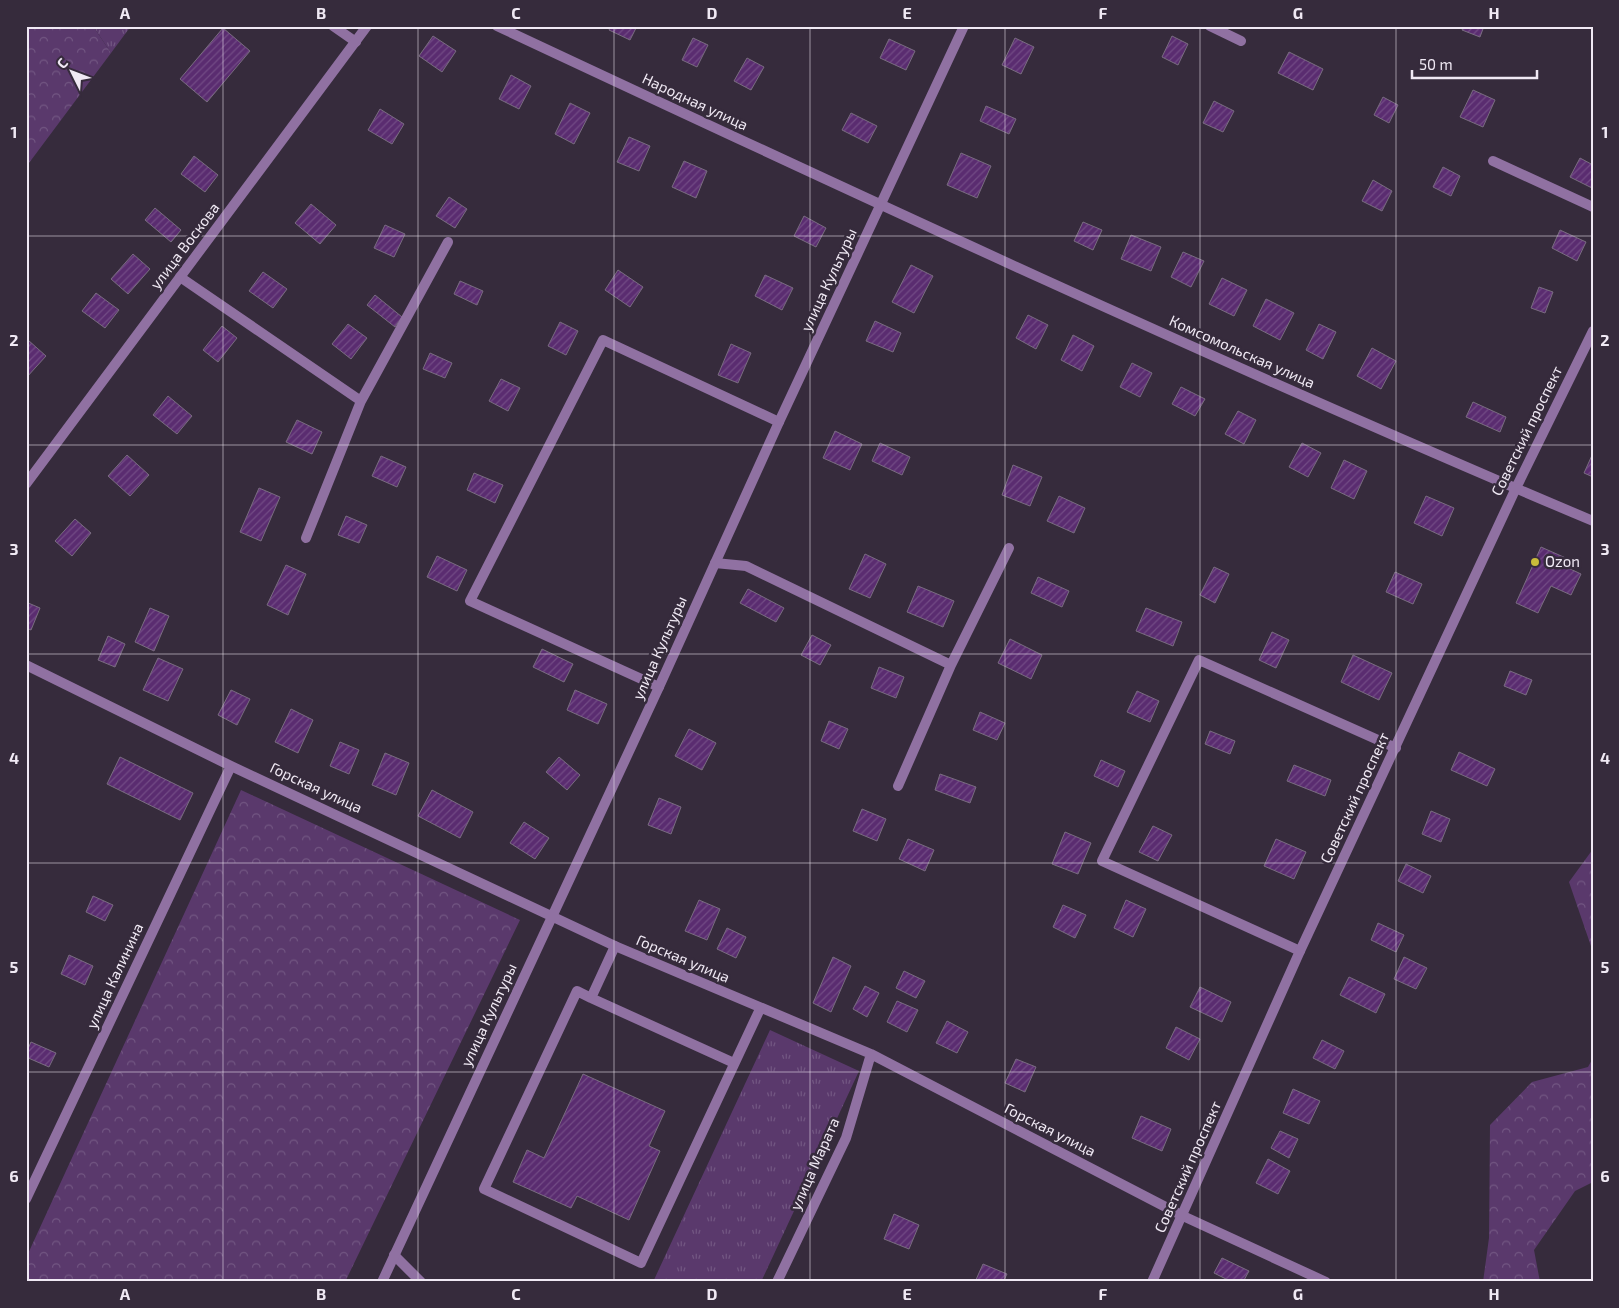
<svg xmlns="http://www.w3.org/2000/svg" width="1619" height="1308" viewBox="0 0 1619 1308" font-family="'Exo 2',sans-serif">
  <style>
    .grass { fill: url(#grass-tufts) }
    .forest { fill: url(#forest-crowns) }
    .building { fill: url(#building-hatch); stroke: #796c80 }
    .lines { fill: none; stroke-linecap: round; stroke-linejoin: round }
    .service { stroke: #9071a2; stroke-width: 10 }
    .minor { stroke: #9071a2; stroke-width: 10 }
    .tertiary { stroke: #9071a2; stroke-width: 10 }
    .grid { fill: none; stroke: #f0e9f4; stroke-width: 1; stroke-opacity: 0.55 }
    .poi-dot { fill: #c9bb3a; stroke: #362b3c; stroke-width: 2 }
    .labels { text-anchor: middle; stroke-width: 5; stroke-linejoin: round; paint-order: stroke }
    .street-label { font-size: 15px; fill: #f0e9f4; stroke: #362b3c }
    .poi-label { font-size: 15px; fill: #f0e9f4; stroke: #362b3c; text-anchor: start }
    .neatline { fill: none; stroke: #f0e9f4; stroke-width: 2 }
    .grid-label { font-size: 16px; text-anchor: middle; font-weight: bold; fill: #f0e9f4 }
  </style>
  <defs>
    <pattern id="grass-tufts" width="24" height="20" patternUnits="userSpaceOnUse" patternTransform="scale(1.25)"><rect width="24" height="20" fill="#5a396c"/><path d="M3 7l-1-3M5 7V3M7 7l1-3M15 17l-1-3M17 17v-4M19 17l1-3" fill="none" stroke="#725682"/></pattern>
    <pattern id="forest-crowns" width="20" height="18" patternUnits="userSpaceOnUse" patternTransform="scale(1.25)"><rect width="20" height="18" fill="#5a396c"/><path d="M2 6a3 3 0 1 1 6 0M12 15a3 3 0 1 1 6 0" fill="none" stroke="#725682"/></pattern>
    <pattern id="building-hatch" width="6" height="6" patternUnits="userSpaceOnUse" patternTransform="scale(1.25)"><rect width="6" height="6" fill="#5a2c70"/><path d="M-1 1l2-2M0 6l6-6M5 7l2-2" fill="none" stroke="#724b85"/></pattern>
  </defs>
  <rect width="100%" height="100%" fill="#362b3c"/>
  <path class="grass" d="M93 26H131L111 53Z
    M770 1030 859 1071 761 1282H653Z"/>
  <path class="forest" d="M26 26H93L111 53 26 167Z
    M241 790 520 920 345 1282H26V1258Z
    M1593 849V952L1569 882Z
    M1593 1058V1182L1575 1191 1534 1250 1540 1282H1483L1489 1238 1490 1125 1532 1082 1588 1067Z"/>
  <path class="building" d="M611 26H637L630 40 609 30Z
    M1464 26H1484L1480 37 1462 30Z
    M223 28 250 51 207 102 180 79Z
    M433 36 456 51 442 72 419 56Z
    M1172 36 1188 44 1178 65 1162 57Z
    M693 38 708 45 697 67 682 60Z
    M1015 38 1034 47 1021 74 1002 65Z
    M889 39 915 51 906 70 880 58Z
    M1289 52 1323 69 1313 90 1278 73Z
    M747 58 764 67 751 90 734 81Z
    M511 75 531 86 519 109 499 99Z
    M1473 90 1495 100 1483 127 1460 117Z
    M1383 97 1398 105 1389 123 1374 115Z
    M1214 101 1234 111 1223 132 1203 123Z
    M570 103 590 113 574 144 555 134Z
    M986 106 1016 119 1009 134 980 121Z
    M380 109 404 124 392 144 368 130Z
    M851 113 877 126 868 143 842 130Z
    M629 137 650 146 639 171 617 162Z
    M961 153 991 166 977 198 947 185Z
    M194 156 218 175 205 192 181 174Z
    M1580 158 1593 165 1592 188 1570 177Z
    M684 161 707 171 696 198 672 187Z
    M1443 167 1460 176 1451 196 1433 187Z
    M1373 180 1392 191 1382 211 1362 201Z
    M449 197 467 209 455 228 436 216Z
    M311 204 336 225 320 244 295 223Z
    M155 208 181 230 171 242 145 220Z
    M804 216 826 228 816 247 794 236Z
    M1083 222 1102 230 1093 250 1074 241Z
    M385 225 405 234 394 257 374 248Z
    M1560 230 1586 242 1577 261 1552 248Z
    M1131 235 1161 247 1151 271 1121 259Z
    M1183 252 1204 261 1191 287 1171 277Z
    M133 254 150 269 128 294 111 279Z
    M911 265 933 276 914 313 892 302Z
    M618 270 643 287 630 307 605 290Z
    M263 272 287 289 273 308 249 291Z
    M765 275 793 288 782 310 755 296Z
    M1222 278 1247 290 1234 316 1209 304Z
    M460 281 483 291 477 305 454 294Z
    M1539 287 1553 292 1545 313 1531 308Z
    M96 293 119 310 105 328 82 311Z
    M375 295 402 317 395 327 367 305Z
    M1266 299 1294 313 1280 340 1253 326Z
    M1028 315 1048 325 1036 349 1016 338Z
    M875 321 901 333 893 352 866 341Z
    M560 322 578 331 566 355 548 346Z
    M348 324 367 338 351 359 332 344Z
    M1319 324 1336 332 1323 359 1306 350Z
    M222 326 237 338 218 362 203 350Z
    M1073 335 1094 346 1082 371 1061 360Z
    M28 340 46 356 26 378V341Z
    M731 344 751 353 738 383 718 375Z
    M1372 348 1396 361 1381 389 1357 376Z
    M430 353 452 363 445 378 423 369Z
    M1132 363 1152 373 1140 397 1120 387Z
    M501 379 520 388 508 411 489 401Z
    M1181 387 1205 399 1195 416 1172 404Z
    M168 396 192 416 177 434 153 415Z
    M1473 402 1506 417 1500 432 1466 417Z
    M1238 411 1256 420 1244 444 1225 434Z
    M297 420 322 432 312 454 286 442Z
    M835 431 862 444 850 470 823 458Z
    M880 443 910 457 902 475 872 461Z
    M1302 443 1321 453 1308 477 1289 467Z
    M1593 453V477L1584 473Z
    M127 455 149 475 130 496 108 476Z
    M381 456 406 467 397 487 372 476Z
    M1344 460 1367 471 1354 499 1331 488Z
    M1013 465 1042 477 1030 506 1002 495Z
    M474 473 503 485 495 503 467 490Z
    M259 488 280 497 261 541 240 532Z
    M1059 496 1085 508 1074 533 1047 521Z
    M1426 496 1454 508 1442 536 1414 523Z
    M346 516 367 525 359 543 338 535Z
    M75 519 91 533 72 556 55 541Z
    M1541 547 1568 559 1564 566 1581 574 1571 595 1551 586 1538 613 1516 603Z
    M865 554 886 564 870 598 849 589Z
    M437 556 467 570 457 591 427 577Z
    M286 565 306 574 288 615 267 605Z
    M1214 567 1229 574 1215 603 1200 595Z
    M1395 572 1422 584 1413 604 1386 592Z
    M1038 577 1069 591 1062 607 1031 593Z
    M918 586 954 601 943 627 907 612Z
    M748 589 784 608 776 622 740 603Z
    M26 602 40 608 31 630 26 628Z
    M150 608 169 616 154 651 135 642Z
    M1146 608 1182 622 1173 646 1136 631Z
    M1272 632 1289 640 1276 668 1259 660Z
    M812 635 831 645 820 665 801 655Z
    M108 636 125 644 115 667 98 660Z
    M1010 639 1042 655 1031 679 998 663Z
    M542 649 573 664 564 682 533 667Z
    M1353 655 1392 673 1379 700 1341 682Z
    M158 658 183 669 168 701 143 690Z
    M879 667 904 677 896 698 871 688Z
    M1510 671 1532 680 1526 695 1504 686Z
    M231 690 250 699 237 725 218 715Z
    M575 690 607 704 598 724 567 710Z
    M1137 691 1159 701 1150 722 1127 712Z
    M291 709 313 720 298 753 275 742Z
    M980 712 1005 723 997 740 973 730Z
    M829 721 848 729 839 749 821 741Z
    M689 729 716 743 702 770 675 756Z
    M1210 731 1235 741 1230 754 1205 744Z
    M340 742 359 750 349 774 330 766Z
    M1459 752 1495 769 1487 786 1451 770Z
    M385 753 409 763 396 795 372 785Z
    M120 757 193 793 180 820 107 784Z
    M559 757 580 775 567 790 546 772Z
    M1101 760 1125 771 1118 787 1094 776Z
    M1294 765 1331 780 1325 796 1287 781Z
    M940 774 976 787 970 803 935 790Z
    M432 790 473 812 460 838 418 816Z
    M659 798 681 807 671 834 648 825Z
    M862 809 886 819 877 841 853 831Z
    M1431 811 1450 819 1441 842 1422 834Z
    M524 822 549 838 535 859 510 843Z
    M1153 826 1172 835 1158 861 1139 852Z
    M1065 832 1091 843 1078 874 1052 864Z
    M908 839 934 850 925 871 899 859Z
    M1276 839 1306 852 1294 879 1264 866Z
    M1406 864 1431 876 1423 893 1398 881Z
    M93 896 113 905 105 921 86 912Z
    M699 900 720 909 707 940 685 931Z
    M1126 900 1146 909 1133 937 1114 928Z
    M1063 905 1086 915 1075 938 1053 927Z
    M1378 923 1404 935 1396 952 1371 940Z
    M727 928 746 937 736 958 717 949Z
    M69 955 93 966 85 985 61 974Z
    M833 957 851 966 831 1012 813 1003Z
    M1404 957 1427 968 1416 989 1394 979Z
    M904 971 925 981 916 998 896 988Z
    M1349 977 1385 994 1376 1013 1340 995Z
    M865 986 879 993 867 1017 853 1009Z
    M1200 987 1231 1002 1222 1022 1190 1007Z
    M897 1001 918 1010 907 1032 887 1022Z
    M947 1021 968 1032 957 1053 936 1043Z
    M1176 1027 1200 1039 1189 1060 1166 1048Z
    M1322 1040 1344 1051 1335 1069 1313 1058Z
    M31 1042 56 1053 49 1067 26 1057V1053Z
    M1016 1059 1036 1067 1025 1092 1005 1083Z
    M583 1074 665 1111 649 1146 660 1151 629 1220 577 1196 571 1208 513 1182 527 1150 544 1158Z
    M1293 1089 1320 1101 1309 1124 1283 1113Z
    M1141 1116 1171 1129 1162 1151 1132 1138Z
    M1280 1131 1298 1139 1289 1158 1271 1148Z
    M1268 1159 1290 1171 1278 1194 1256 1183Z
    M894 1214 919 1225 909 1249 884 1239Z
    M1222 1258 1249 1271 1243 1282H1232L1214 1273Z
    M983 1264 1007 1274 1003 1282H975Z"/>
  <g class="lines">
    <path class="service" d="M333 26 356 42
      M1210 26 1241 41
      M1493 161 1593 207
      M180 277 361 401 306 538
      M361 401 448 242
      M715 563 746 566 951 665 898 786
      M951 665 1009 548
      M659 687 470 601 603 340 779 422
      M615 946 591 998 577 991 484 1189 641 1263 760 1009
      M1300 951 1102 861 1199 660 1396 748
      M591 998 734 1063
      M394 1255 421 1282"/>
    <path class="minor" d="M497 26C860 196 1223 365 1593 521
      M26 484 367 26
      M1516 488 1593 331
      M26 665 231 766 615 946 871 1054 1183 1216 1326 1282
      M26 1199 231 766
      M382 1282 659 687 779 422 964 26
      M777 1282 846 1138 871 1054"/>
    <path class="tertiary" d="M1152 1282 1300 951 1516 488"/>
  </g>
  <path class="grid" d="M223 26V1282M418 26V1282M614 26V1282M810 26V1282M1005 26V1282M1200 26V1282M1396 26V1282M26 236H1593M26 445H1593M26 654H1593M26 863H1593M26 1072H1593"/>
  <circle class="poi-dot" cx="1535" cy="562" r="5"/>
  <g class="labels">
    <g class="street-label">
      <text transform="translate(695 102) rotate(25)" y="5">Народная улица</text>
      <text transform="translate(185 246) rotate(-53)" y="5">улица Воскова</text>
      <text transform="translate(829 280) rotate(-65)" y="5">улица Культуры</text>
      <text transform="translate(1242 352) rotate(24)" y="5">Комсомольская улица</text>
      <text transform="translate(1527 431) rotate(-64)" y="5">Советский проспект</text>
      <text transform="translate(660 648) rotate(-66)" y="5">улица Культуры</text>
      <text transform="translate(316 788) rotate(25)" y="5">Горская улица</text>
      <text transform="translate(1355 798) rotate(-65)" y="5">Советский проспект</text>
      <text transform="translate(683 959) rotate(23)" y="5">Горская улица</text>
      <text transform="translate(115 976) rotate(-65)" y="5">улица Калинина</text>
      <text transform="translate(489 1015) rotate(-65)" y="5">улица Культуры</text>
      <text transform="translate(1050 1130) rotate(27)" y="5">Горская улица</text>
      <text transform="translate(815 1164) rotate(-66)" y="5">улица Марата</text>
      <text transform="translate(1188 1167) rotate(-66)" y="5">Советский проспект</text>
    </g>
    <g class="poi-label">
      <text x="1545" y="567">Ozon</text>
    </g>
  </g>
  <rect width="1619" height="1308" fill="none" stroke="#362b3c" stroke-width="55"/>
  <g transform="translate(72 72) rotate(312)" stroke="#362b3c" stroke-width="4" paint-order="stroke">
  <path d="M0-4L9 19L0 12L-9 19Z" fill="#f0e9f4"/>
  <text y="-8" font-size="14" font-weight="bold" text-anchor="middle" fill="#f0e9f4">С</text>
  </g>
  <path d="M1412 70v8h125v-8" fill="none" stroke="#f0e9f4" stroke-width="2.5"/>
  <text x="1419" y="70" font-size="15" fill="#f0e9f4" stroke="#362b3c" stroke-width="4" paint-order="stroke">50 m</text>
  <rect x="28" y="28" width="1564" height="1252" class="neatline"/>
  <g class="grid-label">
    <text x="125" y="19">A</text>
    <text x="321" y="19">B</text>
    <text x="516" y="19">C</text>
    <text x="712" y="19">D</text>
    <text x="907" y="19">E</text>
    <text x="1103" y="19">F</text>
    <text x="1298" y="19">G</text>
    <text x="1494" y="19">H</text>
    <text x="14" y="138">1</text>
    <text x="1605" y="138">1</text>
    <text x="14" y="346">2</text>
    <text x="1605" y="346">2</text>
    <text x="14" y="555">3</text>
    <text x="1605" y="555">3</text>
    <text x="14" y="764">4</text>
    <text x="1605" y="764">4</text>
    <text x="14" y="973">5</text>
    <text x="1605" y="973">5</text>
    <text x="14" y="1182">6</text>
    <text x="1605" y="1182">6</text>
    <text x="125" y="1300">A</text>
    <text x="321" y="1300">B</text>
    <text x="516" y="1300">C</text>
    <text x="712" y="1300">D</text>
    <text x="907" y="1300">E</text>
    <text x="1103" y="1300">F</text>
    <text x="1298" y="1300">G</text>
    <text x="1494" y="1300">H</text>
  </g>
</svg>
